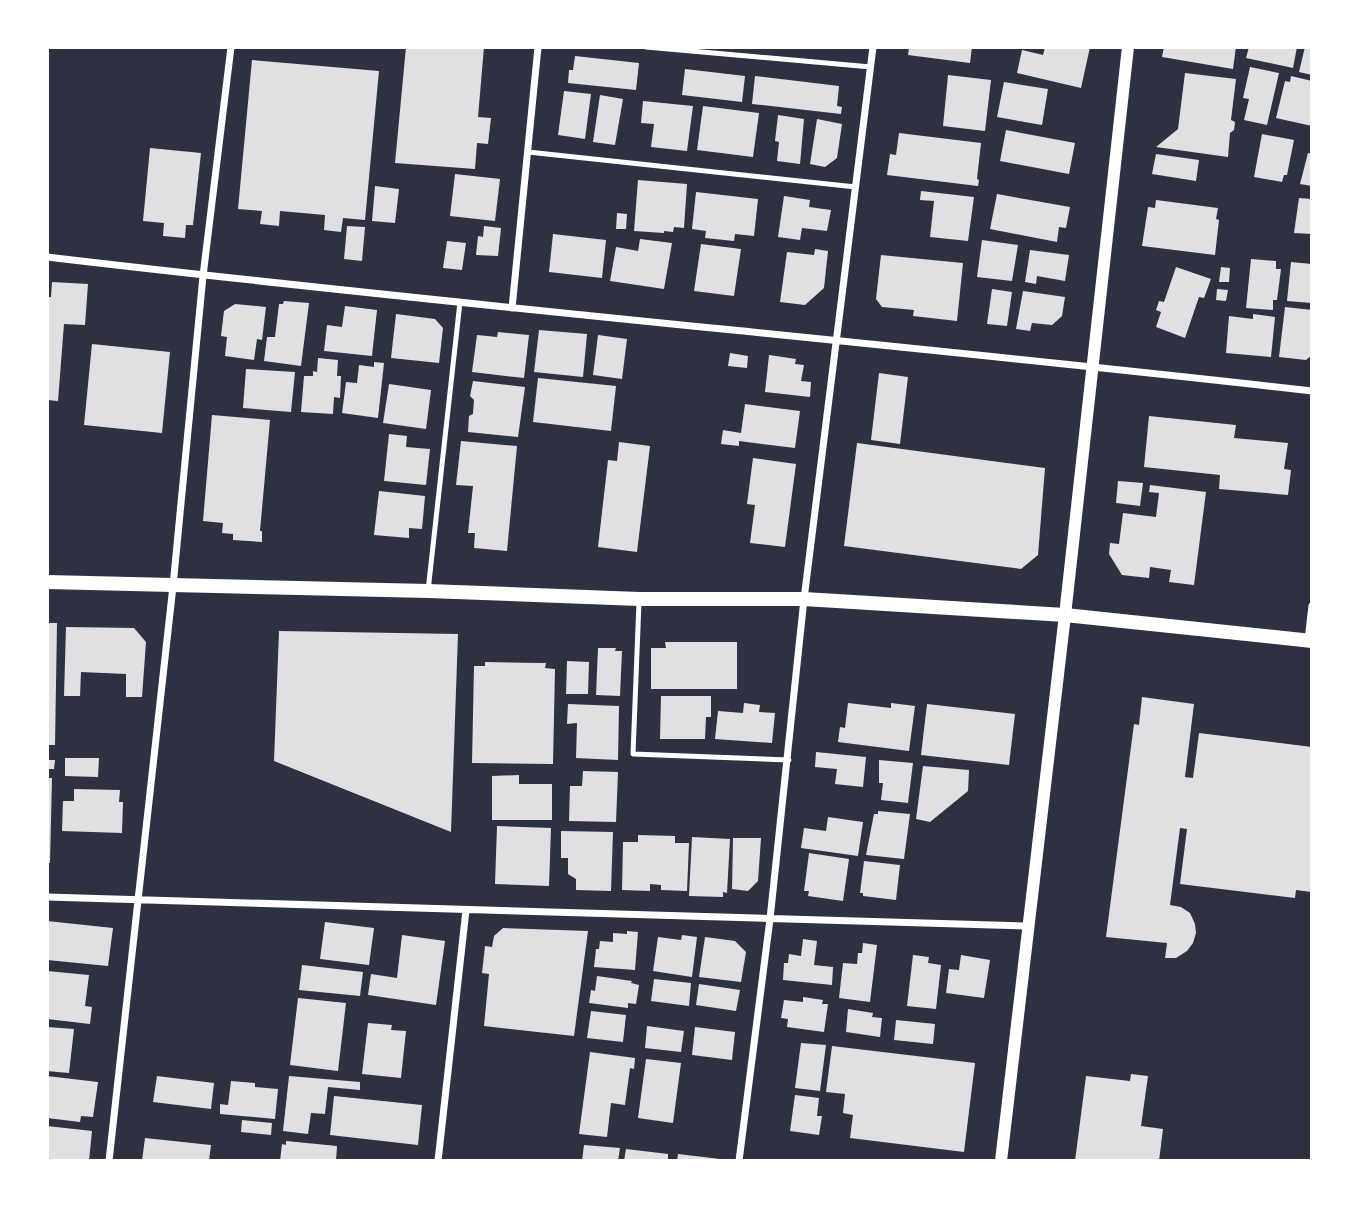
<svg xmlns="http://www.w3.org/2000/svg" width="1359" height="1208" viewBox="0 0 1359 1208" font-family="'Space Grotesk',sans-serif">
  <style>
    .building { fill: #e0e0e3 }
    .lines { fill: none; stroke-linecap: round; stroke-linejoin: round }
    .service { stroke: #fff; stroke-width: 5 }
    .minor { stroke: #fff; stroke-width: 7 }
    .tertiary { stroke: #fff; stroke-width: 12 }
    .secondary { stroke: #fff; stroke-width: 14 }
  </style>
  <rect width="100%" height="100%" fill="#2d3142"/>
  <path class="building" d="M406 47H484L478 117 491 118 488 144 477 143 475 169 395 163Z
    M909 47H972L970 63 908 55Z
    M1045 47H1090L1081 88 1017 73 1022 50 1043 55Z
    M1164 47H1236L1233 69 1162 57Z
    M1249 47H1297L1293 68 1246 58Z
    M1305 47H1312V75L1299 72Z
    M575 56 639 63 636 90 568 83 569 70H573Z
    M252 60 379 71 365 220 343 218 341 232 324 230 325 215 280 211 279 226 260 224 262 211 238 209Z
    M1250 67 1279 73 1267 125 1244 120 1249 99 1243 98Z
    M685 69 745 76 742 102 682 95Z
    M1185 73 1236 79 1231 120 1235 122 1234 130 1230 133 1228 157 1156 147 1178 129Z
    M948 75 991 80 985 131 943 126Z
    M755 76 839 86 837 106 842 107 841 114 752 104Z
    M1291 76 1312 81V126L1276 118 1285 81 1290 82Z
    M1004 82 1048 89 1042 125 997 117Z
    M564 91 591 94 585 139 558 135Z
    M600 95 623 99 615 145 593 142Z
    M643 101 693 106 687 151 651 147 654 124 641 123Z
    M703 106 759 113 753 157 697 150Z
    M778 115 804 119 800 164 777 161 779 142 775 141Z
    M817 119 842 124 837 158 825 167 810 164Z
    M1006 130 1075 143 1069 174 1000 161Z
    M899 133 981 143 977 179 979 180 978 186 887 175 890 154 896 155Z
    M1262 134 1294 140 1287 175H1284L1282 182 1254 177Z
    M150 148 201 153 193 225H186L185 238 163 236 164 223 143 221Z
    M1308 153 1312 154V186L1300 184Z
    M1156 154 1199 160 1196 181 1152 174Z
    M455 174 500 179 495 221 450 216Z
    M638 180 687 184 684 228 674 227 673 232 664 231V233L634 231Z
    M375 186 399 189 395 223 372 221Z
    M921 191 974 197 968 241 930 237 934 201 920 200Z
    M696 192 758 199 754 236 735 234 734 241 705 238 706 231 692 229Z
    M997 194 1070 207 1066 228 1059 227 1057 242 990 229Z
    M784 196 810 200 809 207 831 210 827 231 802 228 800 240 778 237Z
    M1299 198 1312 199V234L1294 233Z
    M1156 200 1218 208 1216 219 1219 220 1215 255 1142 246 1148 207 1155 208Z
    M617 213 627 214 626 229H616Z
    M347 226 365 227 362 261 344 259Z
    M484 226 501 228 498 256 476 255 478 236 483 237Z
    M553 234 606 240 602 278 549 272Z
    M640 239 672 243 664 289 610 281 616 247 638 251Z
    M982 240 1018 245 1012 281 977 277Z
    M447 241 466 243 462 270 443 268Z
    M701 244 741 249 734 296 694 291Z
    M815 249 828 251 824 288 805 305 780 302 787 252 814 255Z
    M1030 250 1069 255 1065 281 1037 276 1036 284 1025 282Z
    M881 255 963 263 957 321 913 316 914 310 882 307 876 299Z
    M1251 259 1276 261V269H1281L1277 300H1273V310L1246 308Z
    M1291 262 1312 264V303L1287 301Z
    M1176 267 1211 279 1204 298 1199 297 1185 338 1156 327 1161 312 1156 310 1159 301 1164 302Z
    M1221 267 1230 268 1229 282H1219Z
    M52 282 88 284 85 325 64 324 58 401 47 400V297H51Z
    M992 289 1012 292 1007 326 987 324Z
    M1217 289 1228 290 1226 301 1216 300Z
    M1023 291 1065 297 1062 316 1052 325 1032 323 1030 331 1016 329Z
    M284 301 309 303 301 366 264 361 267 337H275L279 304H283Z
    M235 304 266 307 262 340 257 339 254 360 225 356 227 337 221 336 224 311Z
    M345 306 377 310 372 356 324 351 327 325 342 327Z
    M1285 307 1312 310V355L1306 360 1279 357Z
    M396 314 435 319 443 328 439 363 391 358Z
    M1253 314 1275 317 1271 357 1226 353 1229 316 1253 319Z
    M539 330 587 334 583 377 534 372Z
    M498 332 529 335 524 378 472 372 477 335 497 337Z
    M598 335 627 339 622 379 593 375Z
    M92 344 170 352 162 433 84 425Z
    M730 353 748 356 747 368 728 366Z
    M769 355 796 359 795 364 804 365 801 381 811 382 810 397 765 392Z
    M318 358 338 360 337 376H341L340 398 334 397 333 414 301 412 304 376H313V371L317 372Z
    M374 362 384 363 378 418 342 413 346 382 357 383 359 365 374 367Z
    M246 369 295 372 291 412 243 408Z
    M879 373 908 377 900 444 871 440Z
    M538 378 616 386 611 431 533 422Z
    M473 381 525 387 518 437 468 432 469 416 473 414 474 400 470 396Z
    M389 384 431 390 426 429 383 423Z
    M745 404 800 411 795 448 739 441V446L721 444 723 430 741 433Z
    M212 415 270 420 260 531H262V542L233 540V534L222 533 223 523 203 521Z
    M1149 416 1236 425 1234 438 1288 443 1284 469 1291 470 1288 495 1219 489 1220 475 1144 467Z
    M389 434 407 436 406 447 430 449 426 485 384 481Z
    M461 441 517 446 507 551 474 548 475 533H468L473 486 456 485Z
    M619 442 650 446 637 552 598 547 608 460 617 461Z
    M857 443 1045 468 1038 555 1021 569 844 546Z
    M753 458 796 464 785 547 750 543 755 505 747 504Z
    M1118 481 1143 483 1140 506 1116 503Z
    M1150 485 1206 492 1194 585 1169 582 1171 570 1150 567 1149 578 1122 575 1109 554 1110 543 1119 544 1123 513 1156 517 1159 493 1149 492Z
    M379 491 425 496 422 529 409 528V538L374 535Z
    M47 623H57L55 745H47Z
    M66 627 134 628 146 642 142 697H126V674L81 672 80 696H64Z
    M279 631 458 634 451 832 274 761Z
    M665 642H737V689H651V648H666Z
    M598 648H616L615 651H622L620 696 596 695Z
    M567 661 589 662 588 694H566Z
    M485 662 546 663 545 668 555 669 553 764 472 763 474 666H485Z
    M661 696H711V717H706L705 739H660Z
    M1142 697 1194 704 1185 777 1193 778 1199 733 1312 747V892L1296 890 1295 898 1180 884 1187 829 1180 828 1170 905 1181 907 1190 913 1195 924 1196 933 1193 943 1187 951 1176 958H1165L1167 943 1106 937 1134 724 1139 725Z
    M744 703 760 705 759 712 775 713 772 743 715 739 718 711 743 713Z
    M848 703 891 708V703L915 706 909 751 838 742 840 727 845 728Z
    M568 704 619 706 618 760 576 758 577 723 567 724Z
    M927 704 1015 714 1009 765 921 755Z
    M816 752 866 757 863 787 835 784 837 769 815 767Z
    M65 758H99L98 777 65 776Z
    M47 760H55L54 769H47Z
    M879 760 913 763 908 803 881 800 883 783H879Z
    M923 766 969 770 968 791 930 822 916 819Z
    M583 771 618 772 616 822 569 821 570 786H582Z
    M519 775V784H552V820H492V776Z
    M47 778H52L50 863H47Z
    M74 789 120 790 119 802H123L122 833 62 831 63 801H74Z
    M878 811 910 814 904 859 866 855 874 814H878Z
    M828 817 863 822 858 856 801 848 804 828 826 831Z
    M497 826 551 828 549 886 495 884Z
    M561 831 613 832 611 891 576 890V879L568 874V858H561Z
    M638 835 675 836V843H689L687 891 661 890V885L650 884V891L622 890 623 842H638Z
    M692 837 730 839 727 893 723 892V897L689 896Z
    M733 838H761L758 881 748 891 732 889Z
    M809 853 849 859 843 901 808 896 809 891H804Z
    M864 861 900 865 896 900 863 896V893H860Z
    M47 921 113 928 108 966 47 960Z
    M325 922 374 928 369 965 320 959Z
    M503 928 588 931 574 1036 484 1026 489 974 482 973 485 946 492 947 494 936Z
    M627 931 638 932 635 970 594 967 596 949H599L600 941 613 942V933L627 934Z
    M402 935 445 941 436 1005 368 995 371 974 397 978Z
    M682 935 697 937 692 977 653 971 658 937 681 940Z
    M705 937 735 941 746 952 741 982 699 977Z
    M803 939 817 941 814 965 833 967 832 985 783 980 784 963H788L789 954 801 956Z
    M863 943 877 945 870 1002 839 998 843 963 857 964 858 953H862Z
    M913 955 929 957 928 963 941 965 936 1009 907 1006Z
    M961 955 990 960 984 998 946 993 949 969 959 970Z
    M302 965 363 972 360 996 299 990Z
    M47 971 89 975 85 1006 92 1007 90 1024 47 1019Z
    M597 976 632 981 631 983 639 985 636 1004 628 1003V1008L589 1003 591 990 595 991Z
    M654 979 691 983 689 1006 651 1001Z
    M699 984 740 990 736 1011 696 1005Z
    M803 997 823 1000 822 1004H828L824 1032 787 1027 788 1019 781 1018 784 1000 803 1002Z
    M298 998 346 1003 338 1071 290 1065Z
    M848 1009 873 1013 872 1017 882 1018 880 1037 846 1032Z
    M591 1011 626 1015 623 1042 587 1038Z
    M896 1020 935 1024 933 1044 894 1040Z
    M368 1023 392 1025 391 1030 406 1031 401 1078 362 1074Z
    M647 1026 684 1031 681 1052 645 1048Z
    M47 1027 74 1029 69 1073 47 1071Z
    M695 1027 735 1032 732 1060 692 1055Z
    M801 1043 826 1045 820 1091 795 1088Z
    M832 1046 975 1063 964 1152 850 1138 853 1115 843 1113 845 1094 826 1092Z
    M590 1052 635 1058 634 1069 630 1068 625 1105 611 1103 607 1137 579 1134Z
    M646 1059 681 1063 673 1123 638 1118Z
    M1131 1074 1148 1076 1141 1126 1163 1129 1159 1161H1075L1086 1076 1130 1081Z
    M47 1076 98 1082 93 1117 81 1116 80 1122 47 1118Z
    M157 1076 214 1083 211 1109 153 1102Z
    M289 1076 360 1082V1090L328 1087 325 1114 311 1113 308 1134 283 1131Z
    M231 1081 255 1083V1087L278 1089 275 1119 220 1114V1104L228 1105Z
    M795 1095 819 1098 817 1116H822L819 1135 790 1131Z
    M334 1096 422 1105 418 1145 330 1135Z
    M242 1120 272 1123 271 1135 241 1132Z
    M47 1126 92 1131 89 1161H47Z
    M145 1138 211 1145 209 1161H142Z
    M286 1141 337 1146 336 1161H280L282 1144 286 1145Z
    M584 1145 620 1148 618 1161H582Z
    M626 1149 668 1154V1161H624Z
    M678 1154 720 1159V1161H677Z"/>
  <g class="lines">
    <path class="service" d="M646 47 871 67
      M528 152 856 187
      M428 591 460 302
      M639 602 633 754 789 760"/>
    <path class="minor" d="M47 257C468 307 891 343 1312 391
      M512 308 538 47
      M1308 640 1312 606
      M47 897 1027 926
      M109 1161 173 586 203 276 231 47
      M438 1161 466 910
      M739 1161 770 919 804 599 873 47"/>
    <path class="tertiary" d="M1001 1161 1065 615 1128 47"/>
    <path class="secondary" d="M47 582 428 591 639 599H804L1065 615 1312 641"/>
  </g>
  <rect width="1359" height="1208" fill="none" stroke="#ffffff" stroke-width="98"/>
</svg>
